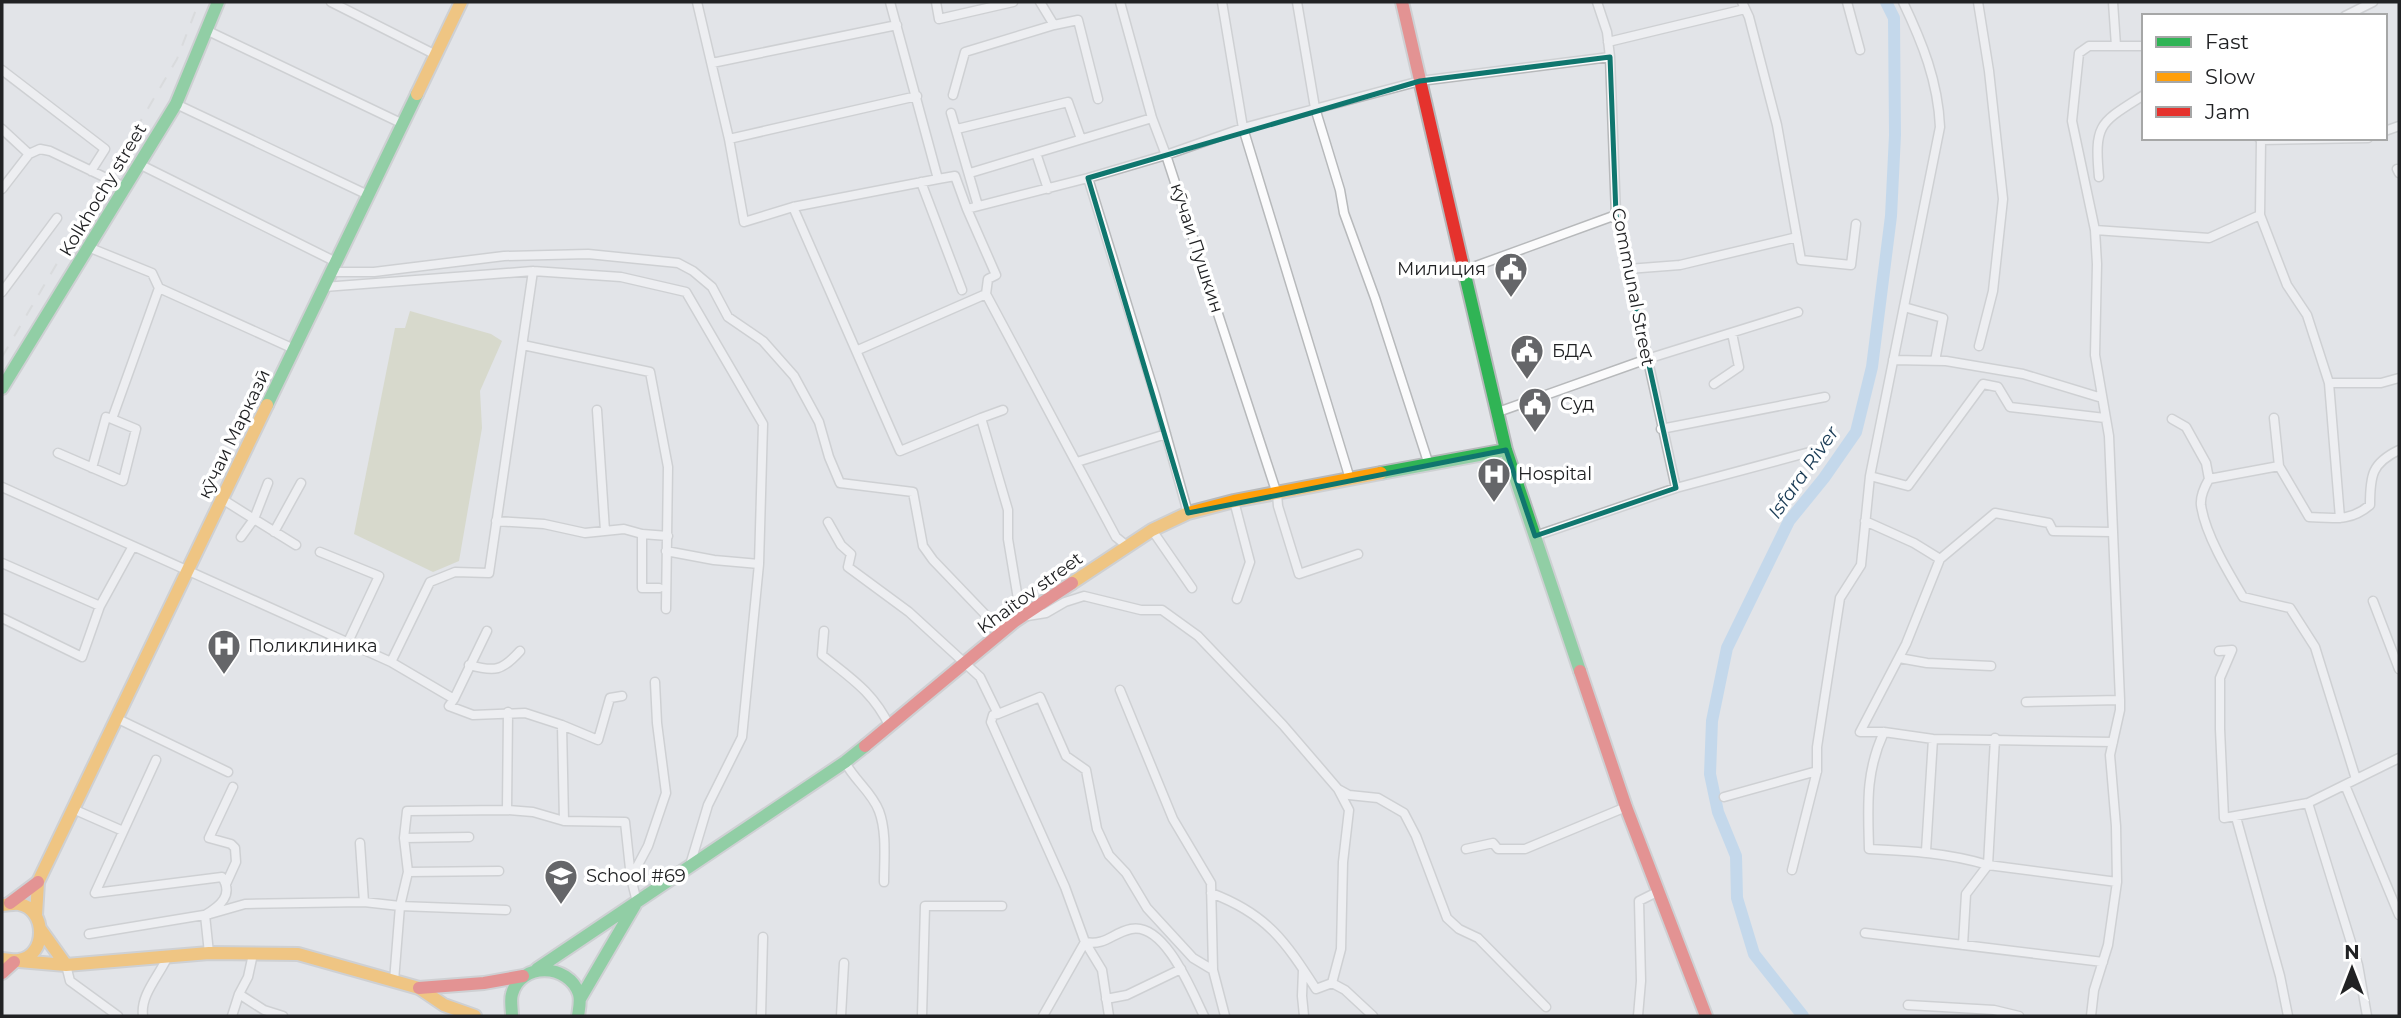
<svg xmlns="http://www.w3.org/2000/svg" width="2401" height="1018" viewBox="0 0 2401 1018" font-family="Montserrat,sans-serif">
  <style>
    .green { fill: #c9ccac }
    .lines { fill: none; stroke-linecap: round; stroke-linejoin: round }
    .river { stroke: #a0cbf0; stroke-width: 12 }
    .street-casing { stroke: #b7b9bb; stroke-width: 11 }
    .fast-casing { stroke: #b7b9bb; stroke-width: 16 }
    .slow-casing { stroke: #b7b9bb; stroke-width: 16 }
    .jam-casing { stroke: #b7b9bb; stroke-width: 16 }
    .street { stroke: #fbfbfc; stroke-width: 8 }
    .fast { stroke: #30b455; stroke-width: 12 }
    .slow { stroke: #ff9f0a; stroke-width: 12 }
    .jam { stroke: #e5322d; stroke-width: 12 }
    .rail { stroke: #cfd0d1; stroke-width: 2; stroke-dasharray: 12 12; stroke-linecap: butt }
    .marked { fill: none; stroke: #0f766e; stroke-width: 5; stroke-linejoin: round }
    .labels { text-anchor: middle; stroke-width: 7; stroke-linejoin: round; paint-order: stroke }
    .street-label { font-size: 18px; fill: #212224; stroke: #fff }
    .poi-label { font-size: 18px; fill: #212224; stroke: #fff; text-anchor: start }
    .water-label { font-size: 19px; font-style: italic; fill: #183a54; stroke: #fff }
  </style>
  <rect width="100%" height="100%" fill="#e2e4e8"/>
  <path class="green" d="M410 311 491 334 502 341 480 391 482 428 459 561 433 572 354 534 395 328H405Z"/>
  <g class="lines">
    <path class="river" d="M1803 1016 1754 954 1737 898 1736 856 1718 812 1710 774 1712 721 1727 648 1789 521 1824 478 1856 432 1872 367 1891 216 1895 135 1894 18 1886 2"/>
    <defs>
      <path id="street" d="M331 2 436 55
        M697 2 729 139 744 222 793 207 938 179
        M890 2 938 179 955 176 967 209 1088 178 1166 155 1243 128 1420 81 1610 57
        M936 2 939 19 1013 2
        M1040 2 1054 25 1078 20 1098 99
        M1120 2 1152 118 1166 155 1277 494 1278 506 1299 574 1358 554
        M1222 2 1243 128 1350 479
        M1297 2 1315 108 1340 190 1344 213 1375 298 1429 465
        M1597 2 1607 32 1610 57 1616 215 1676 488
        M1742 2 1749 17 1777 125 1801 260 1851 265 1856 224
        M1847 2 1860 50
        M1978 2 1989 71 2003 199 1993 291 1979 346
        M2113 2 2116 46
        M2345 16 2373 2
        M208 31 403 124
        M1608 42 1745 9
        M712 63 897 25
        M2 70 105 149 91 171
        M953 95 965 52 1054 25
        M176 104 368 195
        M951 113 978 206
        M2 129 29 154 40 149 50 151 125 187
        M957 129 1068 102 1081 139
        M2385 131 2399 126
        M2259 138 2261 140 2368 138
        M729 139 917 96
        M139 164 336 262
        M2397 169 2399 173
        M970 173 1036 153
        M2099 177C2094 123 2100 123 2144 95
        M1088 178 1155 395 1188 513
        M921 182 962 290
        M2 189 29 154
        M1048 189 1036 153 1152 118
        M793 207 900 451 981 418 1008 510V539L1021 617 1046 613 1065 602 1084 596 1141 610H1162L1198 636 1283 725 1338 789 1349 810 1343 862 1341 949 1332 983 1316 989C1285 941 1267 914 1211 893
        M967 209 996 275 988 279 986 294 1116 537 1127 546
        M2260 215 2287 285 2307 315 2329 383 2340 518
        M2095 230 2209 238 2260 215 2261 140
        M88 247 152 273 159 288 294 349
        M1628 269 1680 265 1797 237
        M1465 270 1616 215
        M332 272H374L504 256 588 254 678 263 693 271 712 287 728 317 763 341 794 376 819 422 829 457 840 483 913 492 923 546 933 560 1002 632
        M324 287 533 271 621 277 686 292 763 424 759 564 742 737 708 805 690 865
        M2 292 57 218
        M1904 307 1943 318 1935 361
        M523 345 650 372 668 467 666 609
        M858 350 986 294
        M1893 360 1946 361 2023 374 2102 398
        M2329 383H2381L2399 378
        M1714 384 1739 367 1732 333
        M597 410 605 531
        M1498 412 1647 359 1798 312
        M981 418 1003 410
        M2274 418 2279 466 2309 517C2334 518 2350 522 2370 505 2370 475 2372 463 2399 450
        M2172 419 2186 427 2206 463 2209 479
        M1661 429 1825 397
        M58 453 123 481 136 429 112 419 159 288
        M1077 462 1166 434
        M2279 466 2209 479C2205 486 2200 496 2201 505 2205 534 2228 572 2243 597L2290 608 2315 647 2356 779
        M92 468 106 417 112 419
        M1870 476 1908 486 1983 384 1998 387 2010 407 2105 418
        M268 483 254 519 296 545
        M2 487 391 662 454 699 449 706 473 715 525 713 562 725 564 821
        M222 499 254 519 241 537
        M1234 501 1250 562 1237 599
        M496 521 544 524 585 533 624 529 642 534 668 536
        M1865 521 1914 543 1940 559
        M828 522 841 545 851 554 848 567 909 612 980 677 998 714 993 715 991 722 1065 887 1085 942 1102 970 1109 1016
        M1152 530 1192 588
        M274 532 301 483
        M2111 532 2053 531 2049 523 1995 513 1940 559 1906 644 1860 732H1884L1933 739 2113 742
        M642 534V588H659
        M1535 536 1676 488 1821 449
        M666 551 714 560 759 564
        M320 552 379 576 348 642
        M2 563 100 606
        M2373 601 2399 669
        M2 618 82 657 100 606 133 546
        M824 631 822 655C852 679 873 692 890 727
        M2219 651 2232 650 2220 678V729L2224 818 2308 803 2399 758
        M1899 658 1927 663 1991 666
        M391 662 430 582 455 572 489 573 533 271
        M469 665C495 672 502 671 520 651
        M1120 690 1173 819 1211 883 1213 970
        M454 699 487 631
        M2026 702 2120 700
        M508 712 507 810 533 812 564 821 625 822 631 878 637 902
        M998 714 1040 697 1066 756 1086 770 1097 829 1109 855 1126 873 1147 908 1193 958 1213 970 1225 1016
        M116 718 228 772
        M562 725 598 740 610 698 622 696
        M1884 732C1865 773 1868 806 1869 849 1911 851 1948 853 1988 865L1995 738
        M156 760 95 893 222 877C234 895 220 906 205 915L209 953
        M845 762C854 780 872 792 879 811 887 832 884 860 884 882
        M2345 785 2399 915
        M1338 789 1349 795 1378 798 1404 813 1416 836 1447 918 1459 929 1478 938 1546 1007
        M1724 797 1817 771
        M2308 803 2358 965 2367 1016
        M73 809 123 831
        M2236 817 2280 976 2288 1016
        M404 838 407 811 507 810
        M360 843 364 902 400 906 408 872 499 871
        M1466 849 1493 843 1498 849H1525L1626 807
        M1926 851 1933 739
        M1792 870 1817 771V747L1840 598 1861 565 1870 476 1940 127C1938 81 1922 42 1903 2
        M408 872 404 838 469 837
        M631 878 648 846 666 793 657 723 655 682
        M226 884 236 862 235 848 231 844 209 838 233 787
        M1865 933 2103 962
        M89 934 210 914 245 904 364 902
        M1963 945 1966 894 1988 865 2117 882
        M253 954 248 977 239 994 264 1010 283 1016
        M66 965 70 981 118 1016
        M1303 970 1302 996 1304 1016
        M394 981 400 906 506 910
        M1332 983 1345 990 1373 1016
        M1106 999 1127 995 1181 969
        M1908 1005 1994 1010 2019 1016
        M143 1016C140 995 159 976 168 956
        M232 1016 239 994
        M761 1016 763 937
        M841 1016 844 963
        M922 1016 925 906H1002
        M1043 1016 1085 942C1106 946 1112 933 1131 929 1165 922 1192 992 1204 1016
        M1638 1016 1641 981 1639 901 1657 892
        M2091 1016 2094 990 2108 945 2117 882 2116 826 2110 755 2120 710V700L2109 436 2095 355 2097 264 2095 230 2072 121 2079 53 2089 46H2144"/>
      <path id="fast" d="M1462 262 1506 450 1580 671
        M2 388 176 104 218 2
        M267 405 417 94
        M1381 473 1506 450
        M537 969 845 762 865 746
        M580 999 635 905
        M512 1016C512 1009 510 1000 512 994 520 962 569 963 579 994 581 1001 579 1009 578 1016"/>
      <path id="slow" d="M417 94 461 2
        M1072 583 1152 530 1188 513 1234 501 1381 473
        M2 905C7 905 14 903 19 904 47 909 47 956 19 960 14 961 7 959 2 959
        M36 915 38 882 267 405
        M41 930 66 965
        M19 961 66 965 209 953 298 954 419 988 444 1005 475 1016"/>
      <path id="jam" d="M1402 2 1462 262
        M1580 671 1626 807 1706 1016
        M865 746 1015 621 1072 583
        M10 903 38 882
        M2 973 14 962
        M419 988 484 983 523 976"/>
    </defs>
    <use href="#street" class="street-casing"/>
    <use href="#fast" class="fast-casing"/>
    <use href="#slow" class="slow-casing"/>
    <use href="#jam" class="jam-casing"/>
    <use href="#street" class="street"/>
    <use href="#fast" class="fast"/>
    <use href="#slow" class="slow"/>
    <use href="#jam" class="jam"/>
    <path class="rail" d="M2 357 177 59 199 2"/>
  </g>
  <path d="M0 0H2401V1018H0ZM1610 57 1616 215 1676 488 1535 536 1506 450 1188 513 1088 178 1420 81Z" fill="#e2e4e8" fill-opacity=".55" fill-rule="evenodd"/>
  <path class="marked" d="M1610 57 1616 215 1676 488 1535 536 1506 450 1188 513 1088 178 1420 81Z"/>
  <defs>
    <symbol id="civic-pin" viewBox="-11 -11 22 30"><path d="M0 17L-7.5 6A9.5 9.5 0 1 1 7.5 6Z" fill="#656669" stroke="#fff"/><path d="M-.6-6.5H3V-4.5H.6V-3L4-1V1h2V6H-6V1h2V-1L-.6-3ZM-1.2 2.5V6h2.4V2.5Z" fill="#fff"/></symbol>
    <symbol id="hospital-pin" viewBox="-11 -11 22 30"><path d="M0 17L-7.5 6A9.5 9.5 0 1 1 7.5 6Z" fill="#656669" stroke="#fff"/><path d="M-5-5h3v3.5h4V-5h3V5h-3V1.5h-4V5h-3Z" fill="#fff"/></symbol>
    <symbol id="school-pin" viewBox="-11 -11 22 30"><path d="M0 17L-7.5 6A9.5 9.5 0 1 1 7.5 6Z" fill="#656669" stroke="#fff"/><path d="M0-5L7-2L0 1L-7-2ZM-4 1L0 2.5L4 1V4Q0 6-4 4Z" fill="#fff"/></symbol>
  </defs>
  <g fill-rule="evenodd">
    <use href="#civic-pin" x="1492" y="250" width="38" height="52"/>
    <use href="#civic-pin" x="1508" y="332" width="38" height="52"/>
    <use href="#civic-pin" x="1516" y="385" width="38" height="52"/>
    <use href="#hospital-pin" x="1475" y="455" width="38" height="52"/>
    <use href="#hospital-pin" x="205" y="627" width="38" height="52"/>
    <use href="#school-pin" x="542" y="857" width="38" height="52"/>
  </g>
  <g class="labels">
    <g class="street-label">
      <text transform="translate(103 190) rotate(-59)" y="6">Kolkhochy street</text>
      <text transform="translate(1197 248) rotate(72)" y="6">кӯчаи Пушкин</text>
      <text transform="translate(1633 287) rotate(79)" y="6">Communal Street</text>
      <text transform="translate(234 434) rotate(-64)" y="6">кӯчаи Марказӣ</text>
      <text transform="translate(1030 593) rotate(-36)" y="6">Khaitov street</text>
    </g>
    <g class="poi-label">
      <text x="1486" y="275" text-anchor="end">Милиция</text>
      <text x="1552" y="357">БДА</text>
      <text x="1560" y="410">Суд</text>
      <text x="1518" y="480">Hospital</text>
      <text x="248" y="652">Поликлиника</text>
      <text x="586" y="882">School #69</text>
    </g>
    <g class="water-label">
      <text transform="translate(1803 472) rotate(-55)" y="7">Isfara River</text>
    </g>
  </g>
  <rect width="2401" height="1018" fill="none" stroke="#212224" stroke-width="7"/>
  <rect x="2142" y="14" width="245" height="126" fill="#ffffff" stroke="#a6a7a7" stroke-width="2"/>
  <rect x="2156" y="37" width="35" height="10" fill="#30b455" stroke="#a6a7a7" stroke-width="2"/>
  <text x="2205" y="49" font-size="21" fill="#212224">Fast</text>
  <rect x="2156" y="72" width="35" height="10" fill="#ff9f0a" stroke="#a6a7a7" stroke-width="2"/>
  <text x="2205" y="84" font-size="21" fill="#212224">Slow</text>
  <rect x="2156" y="107" width="35" height="10" fill="#e5322d" stroke="#a6a7a7" stroke-width="2"/>
  <text x="2205" y="119" font-size="21" fill="#212224">Jam</text>
  <g transform="translate(2352 969)" stroke="#ffffff" stroke-width="5" paint-order="stroke">
  <path d="M0-5L12 26L0 18L-12 26Z" fill="#212224"/>
  <text y="-10" font-size="19" font-weight="bold" text-anchor="middle" fill="#212224">N</text>
  </g>
</svg>
